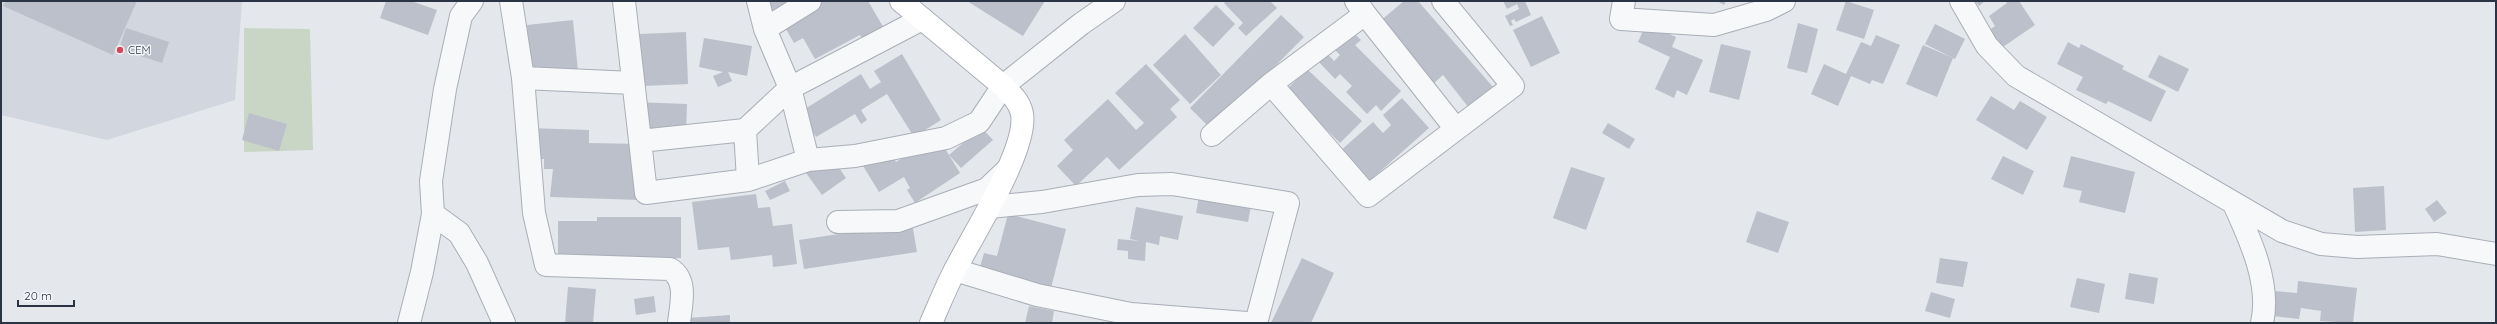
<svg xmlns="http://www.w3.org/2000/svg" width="2497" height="324" viewBox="0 0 2497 324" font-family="Quicksand,sans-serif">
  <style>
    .built { fill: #d2d6de }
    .green { fill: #c9d6c5 }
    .building { fill: #bbc0ca }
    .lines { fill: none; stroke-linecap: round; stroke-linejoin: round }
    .minor-casing { stroke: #a9aeb7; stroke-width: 24 }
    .secondary-casing { stroke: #a9aeb7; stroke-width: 24 }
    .minor { stroke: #f7f8fa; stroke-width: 22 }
    .secondary { stroke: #fff; stroke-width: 22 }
    .poi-dot { fill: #d1495b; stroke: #f4f6f9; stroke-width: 1.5 }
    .labels { text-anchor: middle; stroke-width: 3; stroke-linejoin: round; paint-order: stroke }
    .poi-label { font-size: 11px; fill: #2b3445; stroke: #f4f6f9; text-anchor: start }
  </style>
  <rect width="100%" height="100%" fill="#e4e7ec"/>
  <path class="built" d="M1 1H242L235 100 107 140 1 115Z"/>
  <path class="green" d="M244 28 310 29 313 150 244 152Z"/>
  <path class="building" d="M6 1H137L113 55 3 6Z
    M386 1H411L437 10 428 35 380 18Z
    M756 1H785L787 5 764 17Z
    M817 1H868L885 30 865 42 860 35 815 59 803 38 794 43 782 22Z
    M967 1H1045L1023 36Z
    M1226 1H1270L1277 8 1246 36 1238 28 1243 23 1224 3Z
    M1404 1H1418L1493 87 1469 108 1443 75 1433 84 1379 22Z
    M1503 1H1525L1531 15 1516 22 1514 19 1511 21 1513 25 1510 26 1505 16 1519 9 1517 4 1507 9Z
    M1717 1H1726L1724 5Z
    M1846 1 1874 10 1864 39 1836 30Z
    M1975 1H1985L1979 6Z
    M2005 1H2019L2035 25 1997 51 1985 33 1995 26 1989 16 2007 3Z
    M1216 5 1235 24 1213 47 1193 28Z
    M1281 15 1304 37 1212 130 1190 108Z
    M1542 16 1560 53 1531 67 1513 30Z
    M573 20 578 71 518 78 516 56 530 54 527 25Z
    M1798 23 1818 29 1807 73 1787 68Z
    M1646 24 1676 37 1672 47 1703 60 1687 95 1677 90 1674 98 1655 89 1670 57 1638 42Z
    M1935 24 1965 39 1955 59 1925 44Z
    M126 28 169 42 162 63 119 49Z
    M1349 28 1361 40 1355 45 1401 91 1381 111 1376 105 1367 114 1346 92 1352 86 1340 74 1335 79 1316 59 1325 51 1334 61 1340 55 1331 46Z
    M686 32 688 84 621 87 618 35Z
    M1185 34 1221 75 1190 104 1153 65Z
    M1876 35 1900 45 1883 84 1872 80 1870 84 1851 76 1838 106 1811 94 1824 64 1846 74 1861 42 1871 46Z
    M704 38 752 46 747 76 728 72 732 81 718 87 713 76 723 72 699 67Z
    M2068 42 2079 48 2081 44 2124 66 2122 69 2166 91 2151 122 2108 101 2106 104 2076 90 2083 77 2057 64Z
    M1721 44 1751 51 1739 100 1709 92Z
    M1923 45 1953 58 1937 97 1906 84Z
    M902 54 941 120 914 137 887 94 861 110 867 120 861 124 855 114 816 137 800 112 861 74 870 89 881 82 874 71Z
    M2159 55 2189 69 2178 92 2148 77Z
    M1146 64 1180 100 1170 109 1177 117 1119 170 1107 157 1076 186 1057 166 1073 150 1064 140 1108 99 1136 130 1144 123 1115 93Z
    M1307 69 1362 121 1340 143 1286 90Z
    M1991 96 2014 110 2020 101 2047 117 2027 150 1976 120Z
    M1402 98 1429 128 1366 184 1339 152 1373 122 1383 133 1391 125 1383 115Z
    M635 102 687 104 686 131 634 130Z
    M249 113 287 124 279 151 242 140Z
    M973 119 993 140 961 168 949 155 963 143 955 135Z
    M1608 123 1635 139 1629 149 1602 133Z
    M528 128 589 130V143L641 144 640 200 550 197 553 169H544V159H528Z
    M938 137 960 173 915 203 907 190 910 188 904 177 879 192 860 161 886 145 896 162Z
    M831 156 846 178 822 195 806 173Z
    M2003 156 2034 171 2023 195 1991 179Z
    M2071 156 2135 172 2125 213 2079 202 2082 191 2063 187Z
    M1571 167 1605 178 1586 230 1553 218Z
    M785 181 790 191 770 200 765 191Z
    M1201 185 1253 195 1248 222 1196 213Z
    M2384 186 2386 230 2355 232 2353 188Z
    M756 194 758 208 770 207 773 226 792 224 797 264 773 267 772 255 731 260 729 247 698 250 692 202Z
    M2437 200 2447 213 2434 222 2425 209Z
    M1136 207 1183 216 1178 240 1160 236 1159 245 1146 242 1145 261 1128 259V251L1117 250 1118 239 1139 241 1130 239Z
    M1757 211 1789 222 1778 253 1746 242Z
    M1008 214 1066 229 1050 292 976 281 984 253 997 256Z
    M597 217H681V258L558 263V221H597Z
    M912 223 917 252 804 269 799 240Z
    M1302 258 1334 273 1311 323H1271Z
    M1940 258 1968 262 1963 287 1936 283Z
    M2129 273 2158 278 2154 304 2125 299Z
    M2077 278 2105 284 2099 313 2070 307Z
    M2298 281 2357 288 2353 323 2320 321 2321 311 2301 308 2299 319 2272 316 2274 291 2297 293Z
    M568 287 596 289 593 323H565Z
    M1931 292 1955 299 1950 318 1925 311Z
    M654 296 656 312 636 315 634 299Z
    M1029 306 1054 311 1052 323H1025Z
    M730 315V323H688V318Z"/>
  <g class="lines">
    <defs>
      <path id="minor" d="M511 1 523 78 534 213 546 265 670 269C688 280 681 304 679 323
        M624 1 646 193 748 180 808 160 855 156 946 138 979 122 1003 86 1081 24 1114 1
        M758 1 765 29 790 88 808 160
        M1356 1 1365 14 1271 84 1368 196 1513 86 1443 1
        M1624 1 1621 19 1714 25 1766 10 1784 1
        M1961 1 1987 46 2016 76 2282 231 2321 244 2357 247 2437 244 2496 254
        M1365 14 1456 129
        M765 29 810 1
        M523 78 633 83
        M745 130 748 180
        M1212 135 1271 84
        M640 141 745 130 790 88 922 19
        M2234 204C2250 239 2271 284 2262 323
        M990 207 1042 202 1138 185 1172 184 1288 203 1256 323
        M433 214 459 233 477 263 504 323
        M838 222 898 221 987 189 1007 170
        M955 270 1037 295 1131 314 1247 323
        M409 323 422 272 433 214 431 181 445 89 461 16 472 1"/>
      <path id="secondary" d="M901 1 1003 86C1011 94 1020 102 1022 114 1028 149 972 236 955 270 946 287 939 305 931 323"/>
    </defs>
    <use href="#minor" class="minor-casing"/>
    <use href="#secondary" class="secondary-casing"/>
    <use href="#minor" class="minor"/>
    <use href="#secondary" class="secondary"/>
  </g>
  <circle class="poi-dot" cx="120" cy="50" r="4"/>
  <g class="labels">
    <g class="poi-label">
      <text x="128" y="54">CEM</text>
    </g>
  </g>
  <rect width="2497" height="324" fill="none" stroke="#2b3445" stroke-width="4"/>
  <path d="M18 300v6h56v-6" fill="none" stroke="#2b3445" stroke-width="2"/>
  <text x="24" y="300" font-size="12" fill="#2b3445" stroke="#f4f6f9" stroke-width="3" paint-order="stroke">20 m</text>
</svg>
